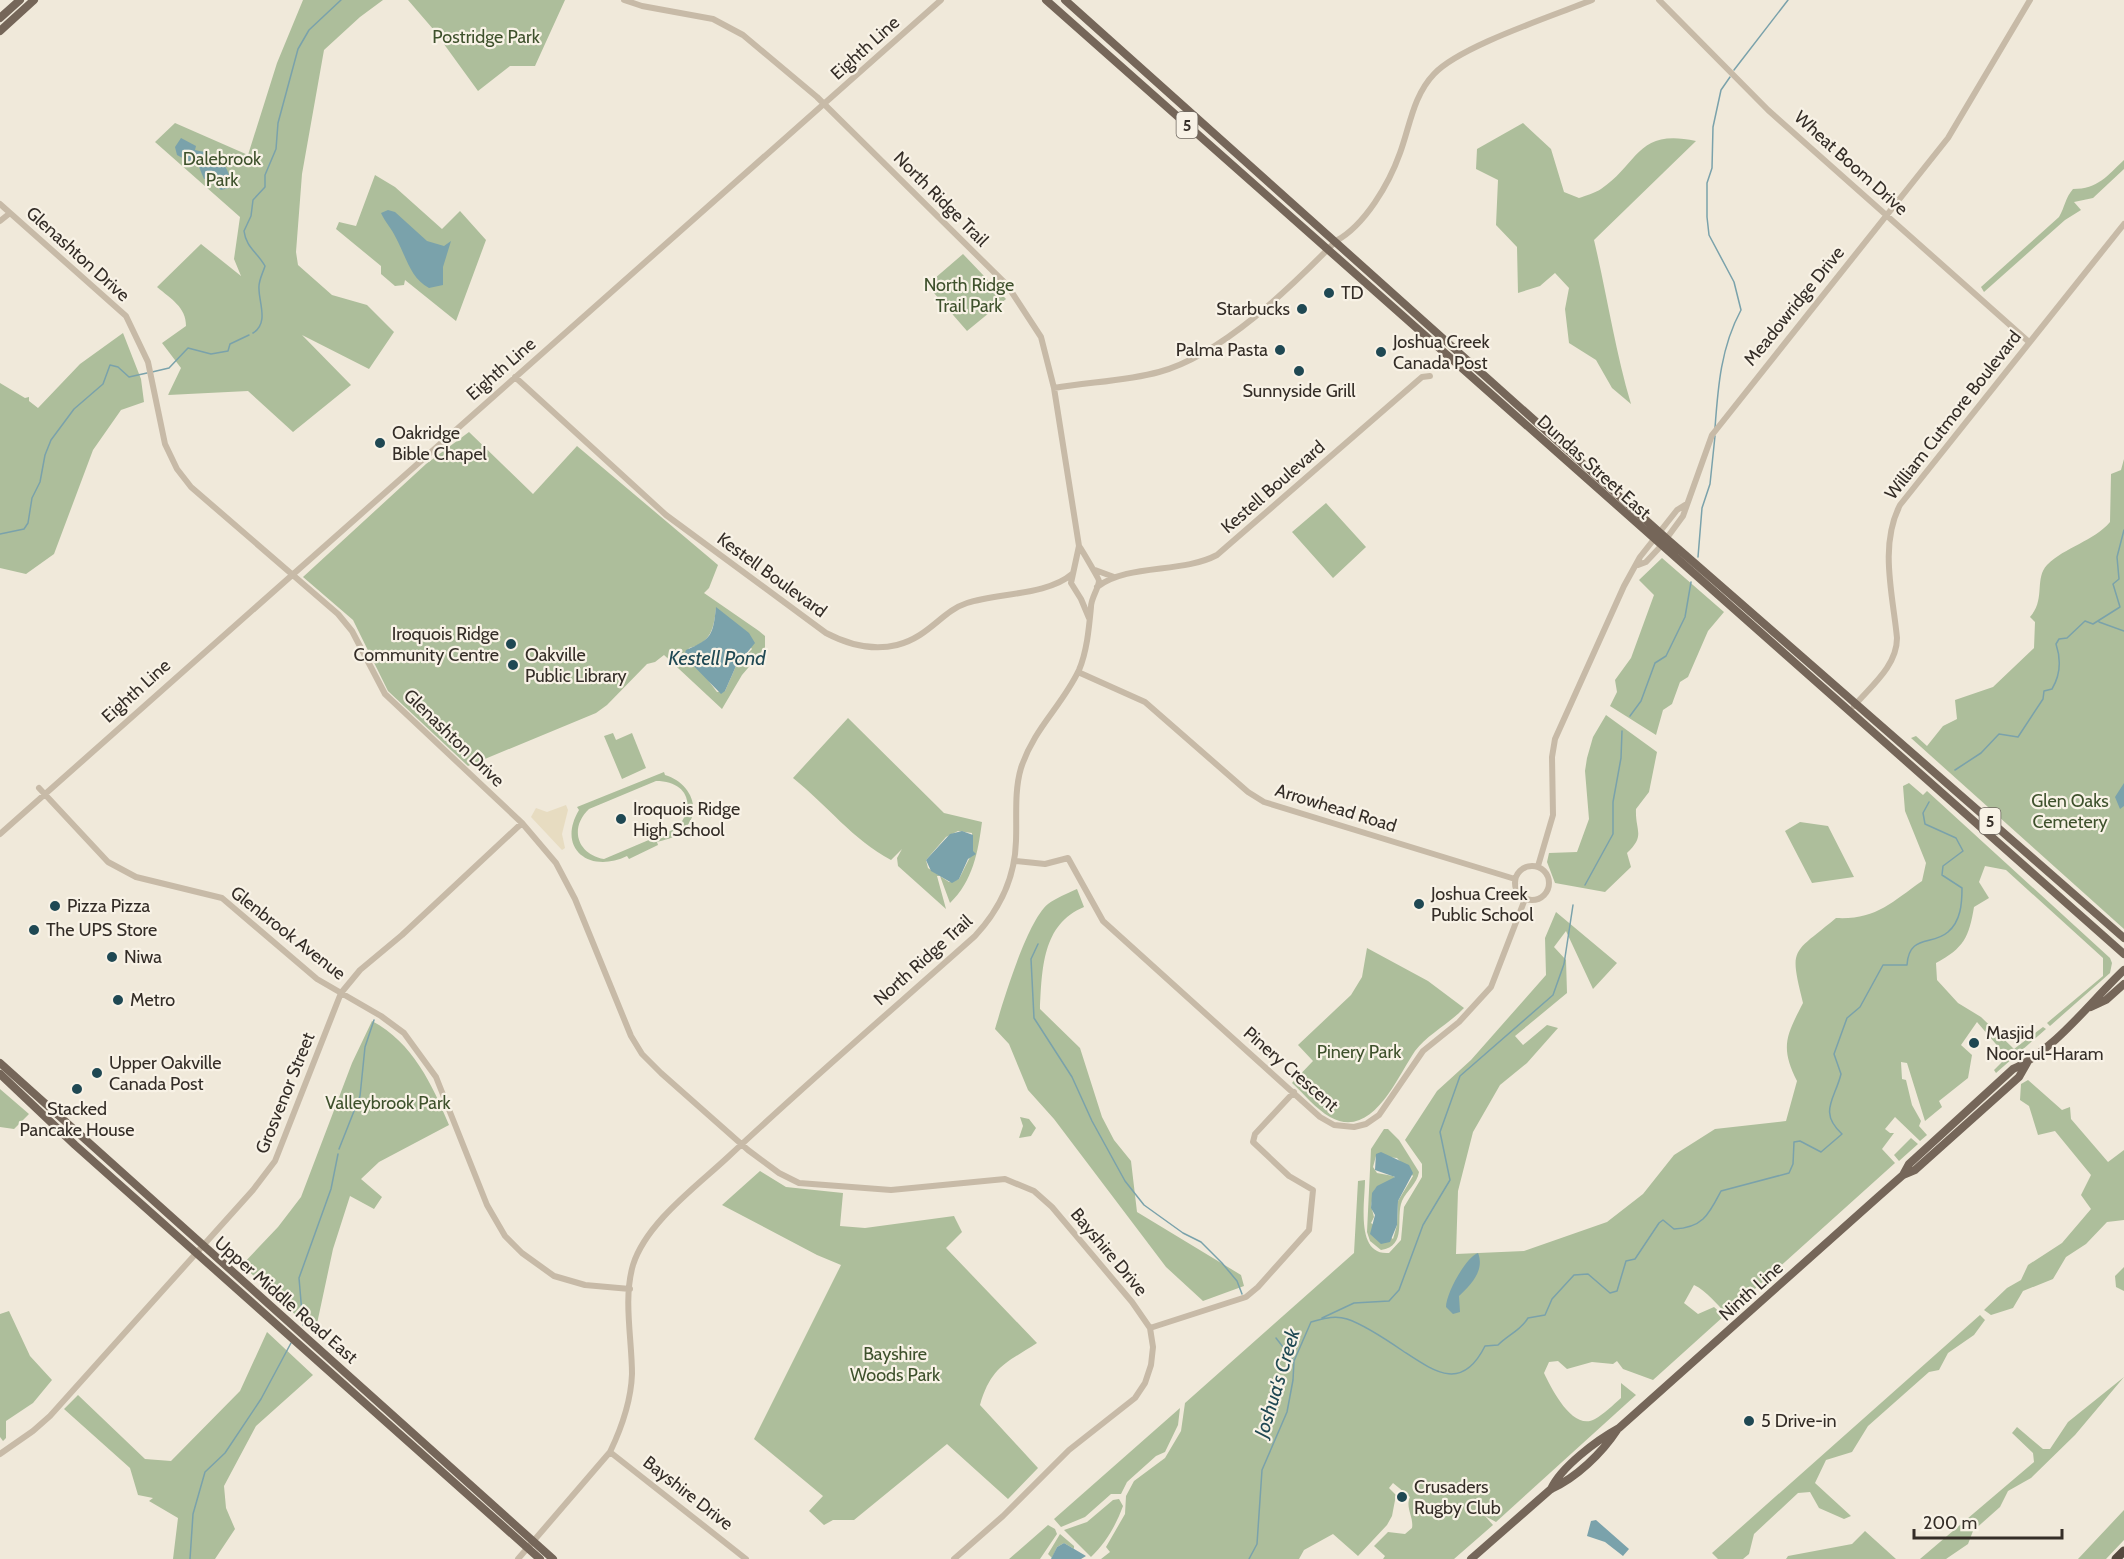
<svg xmlns="http://www.w3.org/2000/svg" width="2124" height="1559" viewBox="0 0 2124 1559" font-family="Cabin,sans-serif">
  <style>
    .green { fill: #adbe9b; fill-rule: evenodd }
    .plaza { fill: #e7dcc1 }
    .water { fill: #7aa2ab }
    .lines { fill: none; stroke-linecap: round; stroke-linejoin: round }
    .stream { stroke: #7aa2ab; stroke-width: 1.5 }
    .minor { stroke: #c7baa7; stroke-width: 6 }
    .major { stroke: #756659; stroke-width: 8 }
    .highway { stroke: #54483e; stroke-width: 9 }
    .poi-dot { fill: #1f4853; stroke: #f8f2e6; stroke-width: 2 }
    .labels { text-anchor: middle; stroke-width: 4.5; stroke-linejoin: round; paint-order: stroke }
    .shield { fill: #f8f2e6; stroke: #6f6860; stroke-width: 1.5 }
    .shield-label { font-size: 16px; font-weight: bold; fill: #342d27 }
    .park-label { font-size: 18px; fill: #3e512c; stroke: #f8f2e6 }
    .street-label { font-size: 18px; fill: #342d27; stroke: #f8f2e6 }
    .poi-label { font-size: 18px; fill: #342d27; stroke: #f8f2e6; text-anchor: start }
    .water-label { font-size: 20px; font-style: italic; fill: #1f4853; stroke: #f8f2e6 }
  </style>
  <rect width="100%" height="100%" fill="#f0e9da"/>
  <path class="green" d="M303 0H383L360 17 324 50 302 174 296 252 298 265 332 295 367 305 394 332 369 369 302 335 351 385 293 432 248 391 168 395 181 368 162 343 186 326C186 307 171 299 157 287L201 244 241 276 234 259 240 217 155 142 175 123 248 155 277 63Z
    M408 0H565L535 66H510L478 91 433 29Z
    M1523 123 1551 149 1564 192 1579 198C1585 196 1595 193 1601 189 1639 163 1637 128 1696 141L1594 240C1607 295 1615 350 1631 404L1612 388 1596 360 1569 343 1565 309 1569 288 1555 273 1540 286 1518 293 1517 247 1496 225 1498 180 1476 169 1477 149Z
    M2124 160V169L2093 198 2074 202 2081 210 2065 220 1984 292 1981 287 2059 217C2065 207 2065 198 2073 189 2098 189 2107 176 2124 160Z
    M375 175 395 187 442 229 460 211 486 240 456 321 405 280 404 285 395 286 381 274V266L336 229 339 222 356 226Z
    M963 254 1006 299 967 331 927 285Z
    M123 333 141 379 144 402 121 410 93 450 54 554 26 574 0 568V383L25 398 29 397V401L38 408 80 364Z
    M469 432 533 494 577 446 718 565 709 588 704 593 759 631 765 636V648L742 675 722 709 664 655 655 662 647 664 607 705 596 713 468 766 388 691 353 620 303 577 426 464ZM716 608 752 649 736 666 725 691 717 692 702 672 686 659 689 648C711 643 714 628 716 608Z
    M2124 459V929L1911 738 1916 736 1927 746 1943 726 1957 719 1955 700 1993 687 2034 648 2035 622 2030 617C2046 599 2034 579 2047 565 2065 547 2094 541 2110 522L2111 474 2121 470Z
    M1326 503 1366 547 1333 578 1292 532Z
    M1662 558 1724 612 1708 631 1688 677 1680 682 1672 704 1663 710 1656 735 1610 706 1617 692 1615 680 1631 658 1654 595 1639 580Z
    M1606 715 1657 752 1649 792 1636 809C1635 831 1646 835 1627 853L1631 867 1605 892 1555 883 1547 862 1549 853 1577 852 1589 819 1585 771 1587 758 1593 737Z
    M848 718 944 813 982 822C978 852 973 881 950 903L940 876H937L946 909 898 866 897 858 902 849 891 860C853 840 827 805 793 778ZM958 831 972 833 973 851 959 879 949 882 928 868 926 860 946 837Z
    M613 733 616 740 632 733 646 768 622 779 604 736Z
    M664 772 665 775C692 783 705 814 680 833 674 838 664 840 657 842L658 845 629 859 627 856C590 874 556 849 579 810L577 807ZM656 781C687 781 697 805 677 828L604 859C577 854 569 828 589 809Z
    M1909 783 1923 795 1927 791 2110 958 2112 963 2110 973 2050 1026 2047 1023 2103 976V958L2006 870 1985 866 1979 882 1989 898 1974 907C1969 937 1964 948 1936 963L1937 980 1958 1003 1981 1017 2014 1049 2043 1027 2046 1029 1996 1073 1994 1070 2007 1057 1977 1022 1961 1045 1972 1055 1968 1078 1939 1101 1942 1107 1925 1121 1907 1063 1901 1062 1902 1079 1906 1080 1912 1105 1921 1121 1919 1126 1927 1135 1920 1141 1895 1117 1885 1129 1890 1133H1894L1882 1149 1895 1163 1727 1314C1716 1304 1707 1291 1694 1285L1684 1303 1698 1314 1714 1307 1724 1316 1653 1380 1623 1369 1617 1361 1613 1364 1592 1362 1567 1369 1558 1361 1549 1362 1544 1373C1551 1388 1573 1432 1595 1419 1604 1414 1613 1405 1621 1398V1383L1636 1395 1496 1522 1485 1516 1493 1525 1454 1559H1383L1385 1556 1374 1546 1388 1532 1405 1534 1412 1528C1414 1517 1405 1508 1410 1497L1393 1483 1389 1488 1396 1495 1392 1516 1387 1525 1358 1556 1333 1534 1304 1550 1299 1559H1101L1110 1552 1106 1547 1125 1514 1126 1496 1134 1481 1165 1458 1181 1431 1185 1403 1354 1253 1358 1181 1365 1180C1365 1202 1355 1256 1389 1253L1401 1240 1404 1207 1422 1177V1164L1405 1140 1437 1091 1471 1060 1546 975 1545 938 1556 912 1617 963 1593 989 1566 931 1554 947 1566 960 1567 993 1515 1036 1523 1045 1547 1025 1558 1028 1527 1063 1500 1085 1473 1132 1458 1191 1456 1254 1524 1251 1607 1222 1643 1194 1674 1155 1715 1129 1786 1121 1797 1081C1780 1047 1786 1036 1803 1003 1789 946 1792 955 1836 918 1875 920 1891 903 1922 881L1926 863 1905 811 1903 786Z
    M1800 822 1828 826 1854 877 1812 883 1785 831Z
    M1077 889 1084 907C1042 924 1042 970 1040 1009L1080 1048 1102 1117 1114 1140 1131 1161 1137 1212 1241 1275 1244 1286 1203 1301 1166 1267 1054 1119 1028 1090 1009 1044 995 1029C1003 1002 1027 921 1048 904 1056 898 1068 893 1077 889Z
    M1367 948 1428 981 1464 1008C1449 1024 1428 1034 1415 1051 1397 1077 1372 1141 1330 1117 1316 1109 1304 1094 1292 1083L1313 1061 1298 1045 1351 995 1362 977Z
    M372 1021C413 1043 432 1084 449 1125L379 1162 361 1179 382 1197 374 1209 350 1196 333 1249 315 1333 242 1265 278 1227 301 1197 352 1063Z
    M2028 1080 2062 1110 2070 1107 2071 1119 2108 1162 2124 1150V1220L2107 1222 2086 1244 2066 1257 2053 1279 2023 1291 2013 1308 1991 1315 1984 1310 2007 1288 2021 1280 2028 1265 2062 1243 2091 1209 2081 1195 2091 1175 2055 1131 2038 1135 2029 1106 2020 1100 2021 1084Z
    M0 1089 29 1114 14 1129 0 1127Z
    M1020 1117 1029 1119 1036 1128 1031 1136 1019 1138 1023 1126Z
    M1384 1129H1388L1399 1140 1419 1172C1417 1184 1407 1190 1402 1201 1395 1218 1408 1246 1381 1250L1370 1241 1367 1232 1371 1149ZM1376 1156 1397 1158 1413 1176 1398 1201 1397 1225 1393 1239 1371 1223 1374 1217 1371 1205 1375 1189 1395 1178 1393 1176 1377 1173 1373 1167Z
    M1911 1138 1918 1144 1899 1161 1894 1155Z
    M760 1171 786 1187 843 1193 840 1226 865 1228 954 1216 962 1232 946 1248 1037 1343C1006 1363 991 1367 980 1405L1038 1468 1008 1499 947 1444 854 1520H833L824 1525 809 1511 823 1496 754 1439 841 1265 817 1255 722 1205Z
    M2124 1267V1291L2116 1287 2115 1276Z
    M9 1311 30 1356 52 1380 33 1403 6 1421V1438L3 1441 0 1437V1314Z
    M1980 1315 1985 1320 1974 1335 1948 1353 1939 1370 1929 1372 1868 1426 1852 1452 1826 1460 1815 1483 1851 1516 1844 1519 1819 1508 1810 1492 1798 1493 1754 1534 1749 1554 1743 1559H1718L1712 1553Z
    M267 1332 313 1375 256 1426 224 1486 226 1508 235 1529 215 1559H173L178 1518 149 1501 153 1498 138 1495 130 1468 64 1409 78 1395 145 1459 171 1461 240 1391Z
    M2124 1377 2075 1435 2031 1478 2008 1491 2000 1507 1973 1531 1968 1544 1946 1559H1920L2034 1462 2033 1453 2012 1433 2017 1427 2043 1449H2050L2068 1422Z
    M1180 1408 1178 1425 1165 1452 1156 1456 1127 1482 1121 1494H1111L1085 1517 1061 1527 1054 1519Z
    M1119 1499 1123 1506C1116 1525 1106 1543 1091 1557L1064 1530 1087 1522 1113 1500Z
    M2124 1510V1540L2106 1559H2078Z
    M1048 1525 1055 1529 1057 1534 1040 1559H1009Z
    M1865 1531 1896 1559H1786L1788 1556 1852 1544Z
    M1060 1534 1074 1546V1549L1064 1543 1057 1547 1052 1558 1048 1554Z"/>
  <path class="plaza" d="M566 805 568 810 562 834 565 848 562 850 531 817 536 808 547 812Z"/>
  <path class="water" d="M181 138 196 146 195 150C201 152 206 151 210 154 223 159 233 174 229 188L221 190 208 179H204L199 167 177 155 175 147Z
    M388 210 395 212 427 241 444 246 451 241 443 267V285L429 288C410 278 406 256 396 238 392 229 385 222 381 213Z
    M716 607 749 633 755 643 736 666 725 691 721 694 684 656 686 650C712 639 713 635 716 607Z
    M2124 783V806L2120 809 2115 797Z
    M962 831 973 835V851L976 854 968 859 959 879 952 883 931 871 926 860 950 834Z
    M1381 1152 1409 1165 1413 1173 1398 1201 1397 1225 1390 1242 1381 1244 1370 1234 1375 1215 1371 1208 1372 1193 1377 1186 1395 1177 1375 1170 1376 1154Z
    M1478 1253C1485 1270 1471 1285 1459 1296L1460 1312 1453 1314 1446 1307C1446 1294 1465 1258 1478 1253Z
    M1596 1520 1629 1549 1623 1556 1605 1542 1587 1536 1591 1521Z
    M1064 1543 1086 1556 1081 1559H1051L1057 1547Z"/>
  <g class="lines">
    <path class="stream" d="M1734 70 1788 0
      M253 333C269 323 259 303 259 289 258 281 263 273 265 266 257 252 246 247 244 231L251 216 253 200 265 187V175L276 149 278 123 298 49 309 30 341 0
      M152 372 169 368 188 348 211 354 228 351 230 344 249 335
      M1715 428C1718 386 1721 347 1741 310L1734 282 1709 235 1707 217V183L1712 168 1713 127 1721 90 1730 77
      M0 534 24 529 28 523 32 498 40 482 45 455 51 440 74 409 103 384 110 365 118 367 129 377 147 373
      M1698 557 1702 508 1710 484 1715 436
      M2099 622 2124 631
      M1630 716 1641 701 1655 663 1666 656 1685 617 1691 582
      M1955 770 1981 753 1999 734 2018 737 2043 699 2044 691 2052 689C2061 674 2061 659 2056 644L2059 639 2067 638 2085 621 2093 624 2120 607 2113 584 2119 579 2117 557 2124 530
      M1585 885 1613 834V802L1621 758 1622 731
      M1038 944 1031 959 1034 1018 1072 1077 1092 1121 1125 1181 1144 1205 1183 1233 1201 1242 1222 1263 1237 1281 1242 1294
      M339 1149 360 1096 365 1047 374 1020
      M1322 1318 1354 1303 1389 1301 1399 1290 1423 1225 1450 1180 1440 1132 1460 1076 1553 995 1564 964 1573 905
      M303 1325 299 1278 331 1189 338 1154
      M1276 1338 1293 1360
      M190 1559 193 1514 205 1472 225 1453 261 1399 291 1343
      M1249 1559 1257 1544 1262 1470 1287 1412 1293 1380 1294 1361 1311 1322C1323 1319 1334 1315 1347 1319 1365 1325 1387 1340 1403 1351 1435 1372 1462 1392 1485 1346L1498 1345C1508 1335 1521 1330 1528 1318L1545 1315 1552 1299 1574 1275 1588 1274 1610 1293 1617 1291 1626 1261 1635 1259 1659 1223 1663 1220 1674 1229C1703 1228 1709 1214 1721 1191L1789 1173 1793 1164 1794 1142 1800 1141 1821 1152 1842 1134C1818 1112 1835 1099 1841 1074L1834 1054 1847 1018 1860 1007 1883 965H1907C1909 934 1932 946 1948 932 1961 921 1962 903 1962 888L1942 875 1943 866 1963 851 1956 838 1925 824 1923 813 1929 802"/>
    <path class="minor" d="M1659 0 1768 110 2029 342
      M0 204 126 316 148 362 165 444 177 469 191 487 338 614 352 631 385 694 522 823 556 863 575 899 631 1036 642 1054 661 1073 748 1150 779 1173 799 1183 891 1190 1005 1179 1034 1191 1052 1207 1132 1302 1150 1328 1153 1347 1151 1365 1145 1383 1135 1398 1069 1450 1003 1516 954 1559
      M0 221 10 213
      M515 377 666 515 826 633C847 644 873 651 897 645 929 637 942 611 967 603 998 593 1048 595 1072 574
      M1054 388C1089 382 1126 381 1159 372 1222 355 1291 287 1336 241 1365 225 1389 184 1400 153 1410 126 1413 96 1434 74 1460 46 1553 16 1592 0
      M1079 546 1071 583 1081 599 1089 618
      M1638 565 1646 562 1661 546 1683 516 1712 435 1948 138 2030 0
      M1095 570 1114 577
      M1097 587C1129 563 1181 574 1217 555L1422 377 1430 376
      M1078 672 1145 702 1248 792 1264 802 1515 879
      M1854 706C1871 686 1897 666 1897 638 1893 595 1879 546 1900 505L2124 224
      M39 788 108 862 136 877 222 898 317 979 381 1016 404 1033 436 1077 487 1205 505 1236 522 1253 554 1276 585 1285 630 1289
      M0 834 941 0
      M1015 861 1045 864 1068 858 1103 921 1320 1117 1334 1125 1354 1127 1366 1124 1379 1115 1423 1051 1459 1022 1491 987 1525 899
      M1515 883a17 17 0 1 1 34 0a17 17 0 1 1-34 0Z
      M1538 866 1553 815 1552 757 1555 739 1624 586 1640 557 1677 510 1685 505
      M1150 1328 1246 1297 1258 1287 1309 1230 1313 1190 1289 1176 1253 1142 1255 1134 1294 1092
      M610 1452 746 1559
      M0 1454 33 1431 50 1416 253 1190 275 1161 341 993 360 970 402 935 522 823
      M518 1559 610 1452C622 1427 631 1402 632 1374 632 1339 623 1299 633 1265 646 1223 697 1186 728 1157 809 1081 893 1009 975 936 1000 909 1015 878 1016 841 1017 817 1014 792 1021 768 1034 728 1062 706 1079 670 1087 651 1089 628 1091 607 1091 598 1098 590 1099 581 1099 579 1082 550 1079 546L1054 388 1041 337 1007 285 817 97 743 35 713 19 642 6 624 0"/>
    <path class="major" d="M1046 0 2124 954
      M1065 0 1667 539 2124 938
      M0 18 20 0
      M0 31 34 0
      M2091 1007 2106 1000 2124 984
      M0 1063 553 1559
      M0 1074 75 1145 540 1559
      M1903 1175 1909 1164 2013 1069C2055 1050 2091 1001 2124 970
      M1551 1489C1561 1467 1597 1440 1619 1428L1878 1197 1903 1175 1915 1170 2019 1077 2027 1063
      M1471 1559 1551 1489C1576 1478 1602 1453 1617 1430"/>
    <path class="highway" d="M2116 1559 2124 1551"/>
  </g>
  <g class="poi-dot">
    <circle cx="1329" cy="293" r="6"/>
    <circle cx="1302" cy="309" r="6"/>
    <circle cx="1280" cy="350" r="6"/>
    <circle cx="1381" cy="352" r="6"/>
    <circle cx="1299" cy="371" r="6"/>
    <circle cx="380" cy="443" r="6"/>
    <circle cx="511" cy="644" r="6"/>
    <circle cx="513" cy="665" r="6"/>
    <circle cx="621" cy="819" r="6"/>
    <circle cx="1419" cy="904" r="6"/>
    <circle cx="55" cy="906" r="6"/>
    <circle cx="34" cy="930" r="6"/>
    <circle cx="112" cy="957" r="6"/>
    <circle cx="118" cy="1000" r="6"/>
    <circle cx="1974" cy="1043" r="6"/>
    <circle cx="97" cy="1073" r="6"/>
    <circle cx="77" cy="1089" r="6"/>
    <circle cx="1749" cy="1421" r="6"/>
    <circle cx="1402" cy="1497" r="6"/>
  </g>
  <g class="labels">
    <g class="shield">
      <rect x="1176.5" y="112" width="21" height="26" rx="4.5"/>
      <rect x="1979.5" y="808" width="21" height="26" rx="4.5"/>
    </g>
    <g class="shield-label">
      <text x="1187" y="131">5</text>
      <text x="1990" y="827">5</text>
    </g>
    <g class="park-label">
      <text x="486" y="43">Postridge Park</text>
      <text x="222" y="165">Dalebrook<tspan x="222" dy="21">Park</tspan></text>
      <text x="969" y="291">North Ridge<tspan x="969" dy="21">Trail Park</tspan></text>
      <text x="2070" y="807">Glen Oaks<tspan x="2070" dy="21">Cemetery</tspan></text>
      <text x="1359" y="1058">Pinery Park</text>
      <text x="388" y="1109">Valleybrook Park</text>
      <text x="895" y="1360">Bayshire<tspan x="895" dy="21">Woods Park</tspan></text>
    </g>
    <g class="street-label">
      <text transform="translate(865 48) rotate(-42)" y="6">Eighth Line</text>
      <text transform="translate(1851 163) rotate(42)" y="6">Wheat Boom Drive</text>
      <text transform="translate(941 199) rotate(45)" y="6">North Ridge Trail</text>
      <text transform="translate(78 254) rotate(42)" y="6">Glenashton Drive</text>
      <text transform="translate(1794 306) rotate(-51)" y="6">Meadowridge Drive</text>
      <text transform="translate(501 369) rotate(-41)" y="6">Eighth Line</text>
      <text transform="translate(1953 415) rotate(-52)" y="6">William Cutmore Boulevard</text>
      <text transform="translate(1594 467) rotate(42)" y="6">Dundas Street East</text>
      <text transform="translate(1273 487) rotate(-41)" y="6">Kestell Boulevard</text>
      <text transform="translate(772 575) rotate(36)" y="6">Kestell Boulevard</text>
      <text transform="translate(136 691) rotate(-42)" y="6">Eighth Line</text>
      <text transform="translate(454 738) rotate(44)" y="6">Glenashton Drive</text>
      <text transform="translate(1336 808) rotate(17)" y="6">Arrowhead Road</text>
      <text transform="translate(288 933) rotate(38)" y="6">Glenbrook Avenue</text>
      <text transform="translate(923 960) rotate(-42)" y="6">North Ridge Trail</text>
      <text transform="translate(1291 1069) rotate(41)" y="6">Pinery Crescent</text>
      <text transform="translate(285 1093) rotate(-68)" y="6">Grosvenor Street</text>
      <text transform="translate(1109 1252) rotate(50)" y="6">Bayshire Drive</text>
      <text transform="translate(1751 1291) rotate(-42)" y="6">Ninth Line</text>
      <text transform="translate(286 1300) rotate(41)" y="6">Upper Middle Road East</text>
      <text transform="translate(688 1493) rotate(38)" y="6">Bayshire Drive</text>
    </g>
    <g class="poi-label">
      <text x="1341" y="299">TD</text>
      <text x="1290" y="315" text-anchor="end">Starbucks</text>
      <text x="1393" y="348">Joshua Creek<tspan x="1393" dy="21">Canada Post</tspan></text>
      <text x="1268" y="356" text-anchor="end">Palma Pasta</text>
      <text x="1299" y="397" text-anchor="middle">Sunnyside Grill</text>
      <text x="392" y="439">Oakridge<tspan x="392" dy="21">Bible Chapel</tspan></text>
      <text x="499" y="640" text-anchor="end">Iroquois Ridge<tspan x="499" dy="21">Community Centre</tspan></text>
      <text x="525" y="661">Oakville<tspan x="525" dy="21">Public Library</tspan></text>
      <text x="633" y="815">Iroquois Ridge<tspan x="633" dy="21">High School</tspan></text>
      <text x="1431" y="900">Joshua Creek<tspan x="1431" dy="21">Public School</tspan></text>
      <text x="67" y="912">Pizza Pizza</text>
      <text x="46" y="936">The UPS Store</text>
      <text x="124" y="963">Niwa</text>
      <text x="130" y="1006">Metro</text>
      <text x="1986" y="1039">Masjid<tspan x="1986" dy="21">Noor-ul-Haram</tspan></text>
      <text x="109" y="1069">Upper Oakville<tspan x="109" dy="21">Canada Post</tspan></text>
      <text x="77" y="1115" text-anchor="middle">Stacked<tspan x="77" dy="21">Pancake House</tspan></text>
      <text x="1761" y="1427">5 Drive-in</text>
      <text x="1414" y="1493">Crusaders<tspan x="1414" dy="21">Rugby Club</tspan></text>
    </g>
    <g class="water-label">
      <text x="717" y="665">Kestell Pond</text>
      <text transform="translate(1277 1383) rotate(-73)" y="7">Joshua's Creek</text>
    </g>
  </g>
  <path d="M1914 1529v9h148v-9" fill="none" stroke="#342d27" stroke-width="3"/>
  <text x="1923" y="1529" font-size="18" fill="#342d27" stroke="#f8f2e6" stroke-width="4.5" paint-order="stroke">200 m</text>
</svg>
